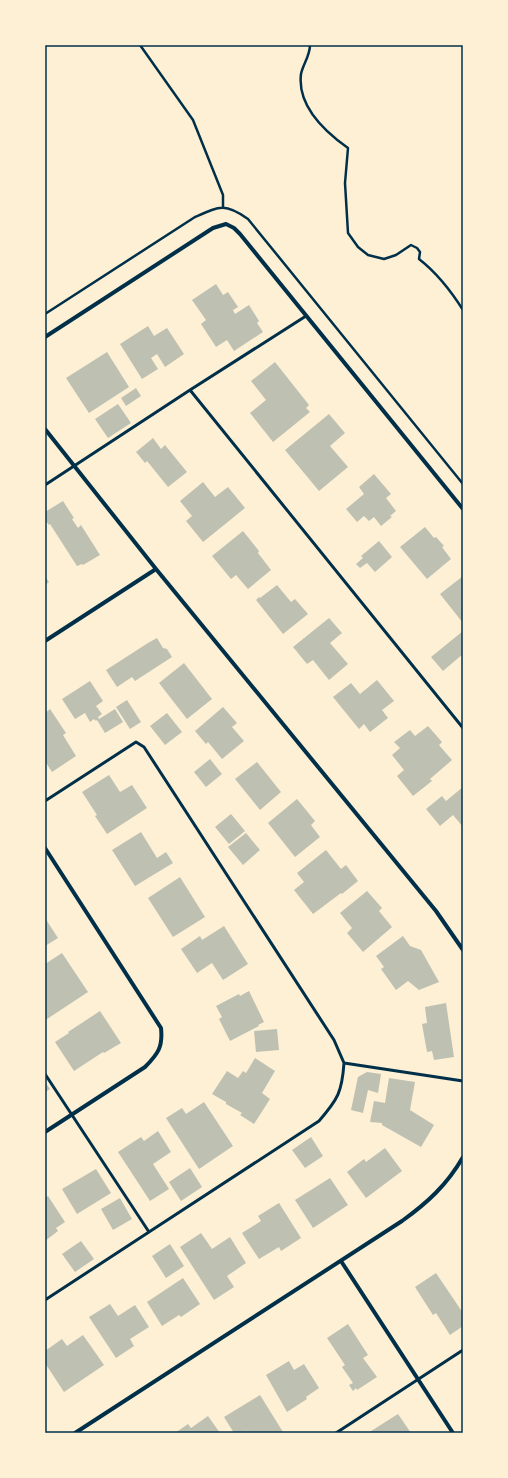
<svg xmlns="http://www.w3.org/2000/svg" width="508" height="1478" viewBox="0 0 508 1478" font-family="Montserrat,sans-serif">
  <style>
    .building { fill: #bec0b2 }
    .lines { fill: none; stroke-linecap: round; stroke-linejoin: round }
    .path { stroke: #003049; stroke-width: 2.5 }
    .service { stroke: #003049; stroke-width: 3 }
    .minor { stroke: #003049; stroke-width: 4 }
    .neatline { fill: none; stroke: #003049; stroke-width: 1.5 }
  </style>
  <rect width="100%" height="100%" fill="#fdf0d5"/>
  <path class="building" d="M216 284 223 295 228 292 238 307 233 310 235 314 249 305 259 321 257 323 263 332 234 351 227 340 216 347 201 324 206 320 192 300Z
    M148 326 154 336 167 328 184 354 165 367 157 354 151 358 158 369 142 379 120 344Z
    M107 352 129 387 89 413 66 378Z
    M275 362 309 405 306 408 310 412 273 442 250 413 266 400 251 381Z
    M136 388 141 396 126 406 121 398Z
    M118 404 131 423 108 438 95 419Z
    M329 414 345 433 330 446 348 467 319 491 285 450Z
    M153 438 161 449 165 445 187 472 168 487 147 461 145 463 136 452Z
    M374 474 391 494 386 498 396 511 390 516 392 517 381 526 374 517 369 521 364 516 357 522 346 509 364 494 359 487Z
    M203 482 215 497 228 487 245 508 203 542 186 521 192 516 180 501Z
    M63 501 74 518 72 519 78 528 81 525 100 555 83 565 82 564 77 566 50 524 49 525 45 520V512Z
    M425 527 434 538 436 537 444 546 442 547 451 559 427 579 400 547Z
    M243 531 259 551 258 553 271 570 248 589 236 575 231 579 212 556Z
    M379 541 392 557 375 572 367 563 360 568 356 564 363 558 361 556Z
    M45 576 49 582 45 585Z
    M463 576V623L440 594Z
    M277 585 291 602 295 599 308 614 283 634 256 600 259 597 260 598Z
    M329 618 342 633 330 643 348 664 329 680 313 660 307 664 293 647Z
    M463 631V654L443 671 431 657Z
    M157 638 163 648 167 649 172 657 135 681 132 677 117 687 106 670 148 643Z
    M184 663 212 699 187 719 159 683Z
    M377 680 394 701 382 710 388 718 370 732 364 724 359 729 333 697 351 683 360 694Z
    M90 681 103 701 96 706 102 714 98 717 99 719 115 709 123 722 105 733 97 720 96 721 94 719 90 722 85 713 75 719 62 699Z
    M127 700 141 722 130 729 116 707Z
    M223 707 237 723 232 727 244 741 222 759 208 742 206 744 195 731Z
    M50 709 66 733 63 735 76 756 52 772 45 761V713Z
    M167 713 182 732 165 745 150 726Z
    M428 726 442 742 439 745 452 760 430 779 432 781 413 796 397 776 404 770 392 755 400 748 394 742 410 730 415 736Z
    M210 759 222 774 206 787 194 772Z
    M257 762 281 792 260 810 235 779Z
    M109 775 120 792 132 785 147 808 107 834 95 816 97 815 82 792Z
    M463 787V827L453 815 440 826 426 809 442 796 446 801Z
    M297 799 315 821 311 825 320 837 295 857 268 823Z
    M231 814 245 831 229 844 215 827Z
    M141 832 157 858 166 852 173 863 135 886 112 850Z
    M246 833 260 850 243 865 228 847Z
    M326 850 341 869 346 865 358 881 342 894 341 893 313 914 294 890 304 882 297 873Z
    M180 877 205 917 173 937 148 898Z
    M367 891 382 908 379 911 392 927 363 952 347 933 352 928 340 913Z
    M45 918 58 938 45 946Z
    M224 926 248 964 223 980 212 963 197 973 181 949 200 936 202 940Z
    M403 936 410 946 421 950 439 982 419 990 408 981 396 990 381 969 384 967 376 956Z
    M62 953 88 992 47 1019 45 1017V964Z
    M249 991 264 1022 258 1025 259 1026 230 1041 219 1019 222 1017 216 1006 239 994 240 996Z
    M446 1003 454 1057 434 1060 432 1051 427 1052 422 1024 427 1023 425 1007Z
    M100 1011 121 1043 104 1053 103 1052 74 1071 55 1042 69 1033 68 1032Z
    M277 1029 279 1050 256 1052 254 1031Z
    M255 1058 275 1071 262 1093 270 1099 254 1124 240 1115 242 1113 226 1104V1102L212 1094 227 1071 238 1078 243 1071 246 1073Z
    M367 1072 381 1074 378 1093 368 1090 363 1113 351 1110 358 1077Z
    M389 1078 415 1082 410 1110 434 1125 421 1147 382 1125V1123L370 1122 374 1101 385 1103Z
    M45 1082 50 1089 45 1092Z
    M204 1102 233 1146 199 1169 166 1118 182 1108 186 1114Z
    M158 1131 171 1152 153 1164 169 1189 150 1201 118 1152 141 1137 144 1141Z
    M311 1137 323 1156 305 1168 292 1150Z
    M385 1148 402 1171 366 1198 347 1172 364 1159 366 1162Z
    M190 1168 202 1187 181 1201 169 1182Z
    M96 1169 111 1193 77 1214 62 1189Z
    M330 1178 348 1205 313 1228 295 1200Z
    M48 1196 65 1222 56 1228 58 1231 45 1241V1198Z
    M120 1198 132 1219 113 1230 101 1209Z
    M279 1203 301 1238 281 1251 279 1247 259 1259 242 1233 261 1221 258 1216Z
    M201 1233 212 1249 230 1237 246 1263 227 1276 234 1287 214 1300 180 1247Z
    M81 1241 94 1259 75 1272 62 1254Z
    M170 1244 184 1266 166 1278 152 1256Z
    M436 1273 463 1313V1326L450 1335 436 1313 433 1315 415 1287Z
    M183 1278 200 1304 181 1317 179 1315 162 1326 147 1302Z
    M110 1304 118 1316 135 1305 149 1327 130 1339 134 1346 116 1358 89 1317Z
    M348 1324 368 1355 363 1358 377 1377 357 1390 356 1388 353 1391 349 1385 353 1383 342 1367 345 1365 327 1338Z
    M83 1335 104 1365 64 1392 45 1363V1351L62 1339 67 1346Z
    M289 1361 294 1370 304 1364 319 1388 306 1397 307 1399 287 1412 266 1375Z
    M260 1395 283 1432 281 1433H248L247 1431 244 1433H234L224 1417Z
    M398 1414 411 1433H368Z
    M208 1416 220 1433H175L188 1424 191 1428Z"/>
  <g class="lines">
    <path class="path" d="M140 45 193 120 223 195V207
      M310 45C310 56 303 64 301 74 297 106 324 131 348 148L345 183 348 233 358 247 368 255 384 259 396 255 411 245 417 248 420 252 419 259C437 273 451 291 463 310
      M45 314 195 217C220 206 225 203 248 219L463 484"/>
    <path class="service" d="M306 316 190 390 463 728
      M45 485 190 390
      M45 801 136 742 144 747 334 1040 344 1063 463 1081
      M45 1074 149 1232 45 1300
      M149 1232 319 1121C338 1099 342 1092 344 1063
      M336 1433 463 1350"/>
    <path class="minor" d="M45 337 213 228 226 224 234 228 240 234 463 509
      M45 429 156 569 436 911 463 950
      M45 641 156 569
      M45 848 161 1028C163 1047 158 1054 145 1067L45 1132
      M341 1261 453 1433
      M75 1433 402 1221C427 1203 447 1185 463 1157"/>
  </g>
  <rect width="508" height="1478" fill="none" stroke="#fdf0d5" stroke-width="92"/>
  <rect x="46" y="46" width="416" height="1386" class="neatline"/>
</svg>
